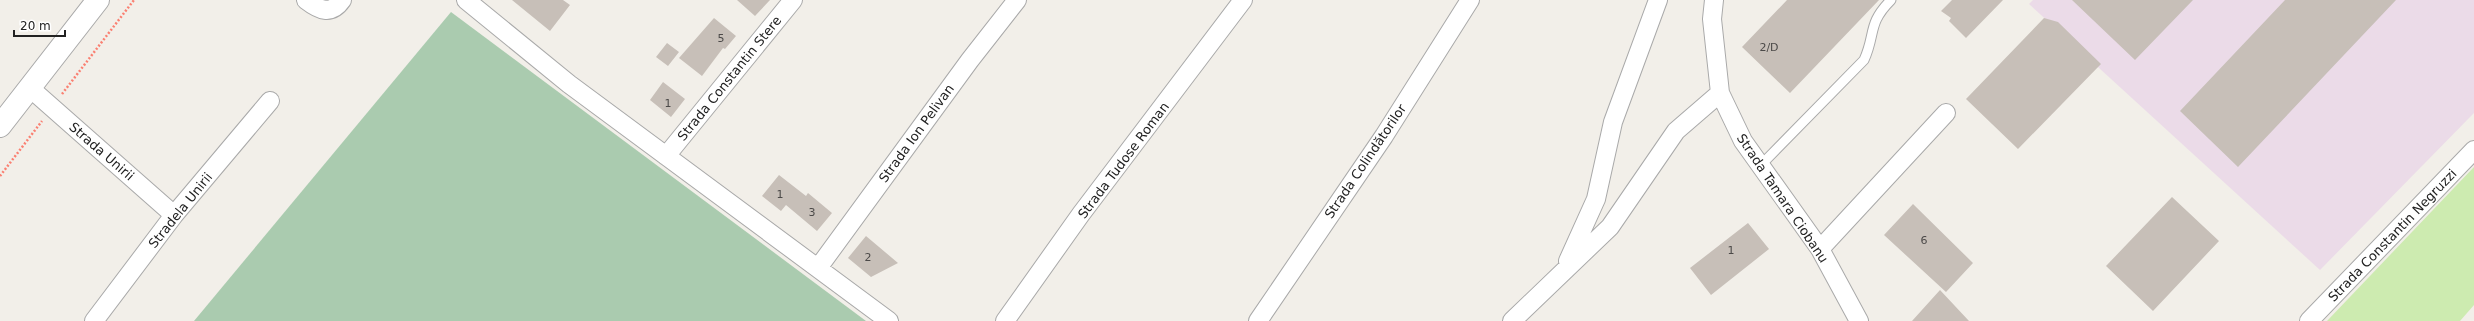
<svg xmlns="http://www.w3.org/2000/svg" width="2474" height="321" viewBox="0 0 2474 321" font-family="'DejaVu Sans',sans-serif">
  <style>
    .industrial { fill: #ebdbe8 }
    .grass { fill: #cdebb0 }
    .cemetery { fill: #aacbaf }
    .building { fill: #c7bfb8 }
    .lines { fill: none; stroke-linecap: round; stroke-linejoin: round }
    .service-casing { stroke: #a9a9a9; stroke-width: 11 }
    .minor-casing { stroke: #a9a9a9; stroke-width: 20 }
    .tertiary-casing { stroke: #a9a9a9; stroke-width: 24 }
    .path { stroke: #fa8072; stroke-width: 2.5; stroke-dasharray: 2 2; stroke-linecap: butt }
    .service { stroke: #fff; stroke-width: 9 }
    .minor { stroke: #fff; stroke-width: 18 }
    .tertiary { stroke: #fff; stroke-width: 22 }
    .labels { text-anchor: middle; stroke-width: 3; stroke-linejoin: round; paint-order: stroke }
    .number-label { font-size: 11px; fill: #4b4948 }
    .street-label { font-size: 13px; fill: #222; stroke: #fff }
  </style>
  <rect width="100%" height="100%" fill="#f2efe9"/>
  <path class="industrial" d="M2033 0H2474V113L2320 270 2029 4Z"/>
  <path class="grass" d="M2474 167V305L2460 321H2327Z"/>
  <path class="cemetery" d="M451 12 866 321H194Z"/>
  <path class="building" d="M512 0H563L570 5 550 31Z
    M737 0H770L755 16Z
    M1787 0H1879L1790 93 1742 47Z
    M1952 0H2003L1966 38 1949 21 1951 18 1941 11Z
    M2072 0H2193L2135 60Z
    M2285 0H2396L2238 167 2180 111Z
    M714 18 736 36 725 49 723 48 702 76 679 58Z
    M2044 18 2058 22 2101 64 2018 149 1966 99Z
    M667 43 679 52 668 66 656 57Z
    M663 82 685 99 671 117 650 100Z
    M779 175 806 196 808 193 832 213 817 231 786 205 781 211 762 196Z
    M2172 197 2219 241 2153 311 2106 266Z
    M1913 204 1973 263 1946 292 1884 235Z
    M1748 223 1769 249 1711 295 1690 268Z
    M866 236 898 263 871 277 848 258Z
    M1940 290 1969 321H1912Z"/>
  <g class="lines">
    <defs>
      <path id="service" d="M1760 166 1864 60C1876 34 1867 24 1891 0"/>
      <path id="minor" d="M306 0C319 10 331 16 342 0
        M466 0 569 84 889 321
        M1714 0 1712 19 1720 93 1743 141 1820 249 1859 321
        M30 88 174 215
        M666 156 793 0
        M1820 249 1946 113
        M1568 261 1596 199 1613 122 1658 0
        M818 268 970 60 1017 0
        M94 321 174 215 270 101
        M1005 321 1081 214 1243 0
        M1258 321 1384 136 1470 0
        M1512 321 1610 227 1676 131 1720 93
        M2309 321 2474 150"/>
      <path id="tertiary" d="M0 126 98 0"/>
    </defs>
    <use href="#service" class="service-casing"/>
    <use href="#minor" class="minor-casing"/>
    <use href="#tertiary" class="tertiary-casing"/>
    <path class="path" d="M62 94 134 0
      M0 176 42 121"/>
    <use href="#service" class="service"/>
    <use href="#minor" class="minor"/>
    <use href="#tertiary" class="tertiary"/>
  </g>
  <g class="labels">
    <g class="number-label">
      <text x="721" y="42">5</text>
      <text x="1769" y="51">2/D</text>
      <text x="668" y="107">1</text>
      <text x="780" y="198">1</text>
      <text x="812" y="216">3</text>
      <text x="1924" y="244">6</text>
      <text x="1731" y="254">1</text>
      <text x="868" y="261">2</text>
    </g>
    <g class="street-label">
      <text transform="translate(729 78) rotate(-51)" y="5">Strada Constantin Stere</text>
      <text transform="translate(916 133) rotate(-54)" y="5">Strada Ion Pelivan</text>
      <text transform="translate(102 151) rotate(41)" y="5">Strada Unirii</text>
      <text transform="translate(1123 160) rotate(-53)" y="5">Strada Tudose Roman</text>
      <text transform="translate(1365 161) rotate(-56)" y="5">Strada Colindătorilor</text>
      <text transform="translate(1783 198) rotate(56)" y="5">Strada Tamara Ciobanu</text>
      <text transform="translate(180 210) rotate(-51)" y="5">Stradela Unirii</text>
      <text transform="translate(2392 235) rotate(-46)" y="5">Strada Constantin Negruzzi</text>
    </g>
  </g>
  <path d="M14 30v6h51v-6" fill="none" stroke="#222222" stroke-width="2"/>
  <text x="20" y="30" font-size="12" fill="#222222" stroke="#ffffff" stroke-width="3" paint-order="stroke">20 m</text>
</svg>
